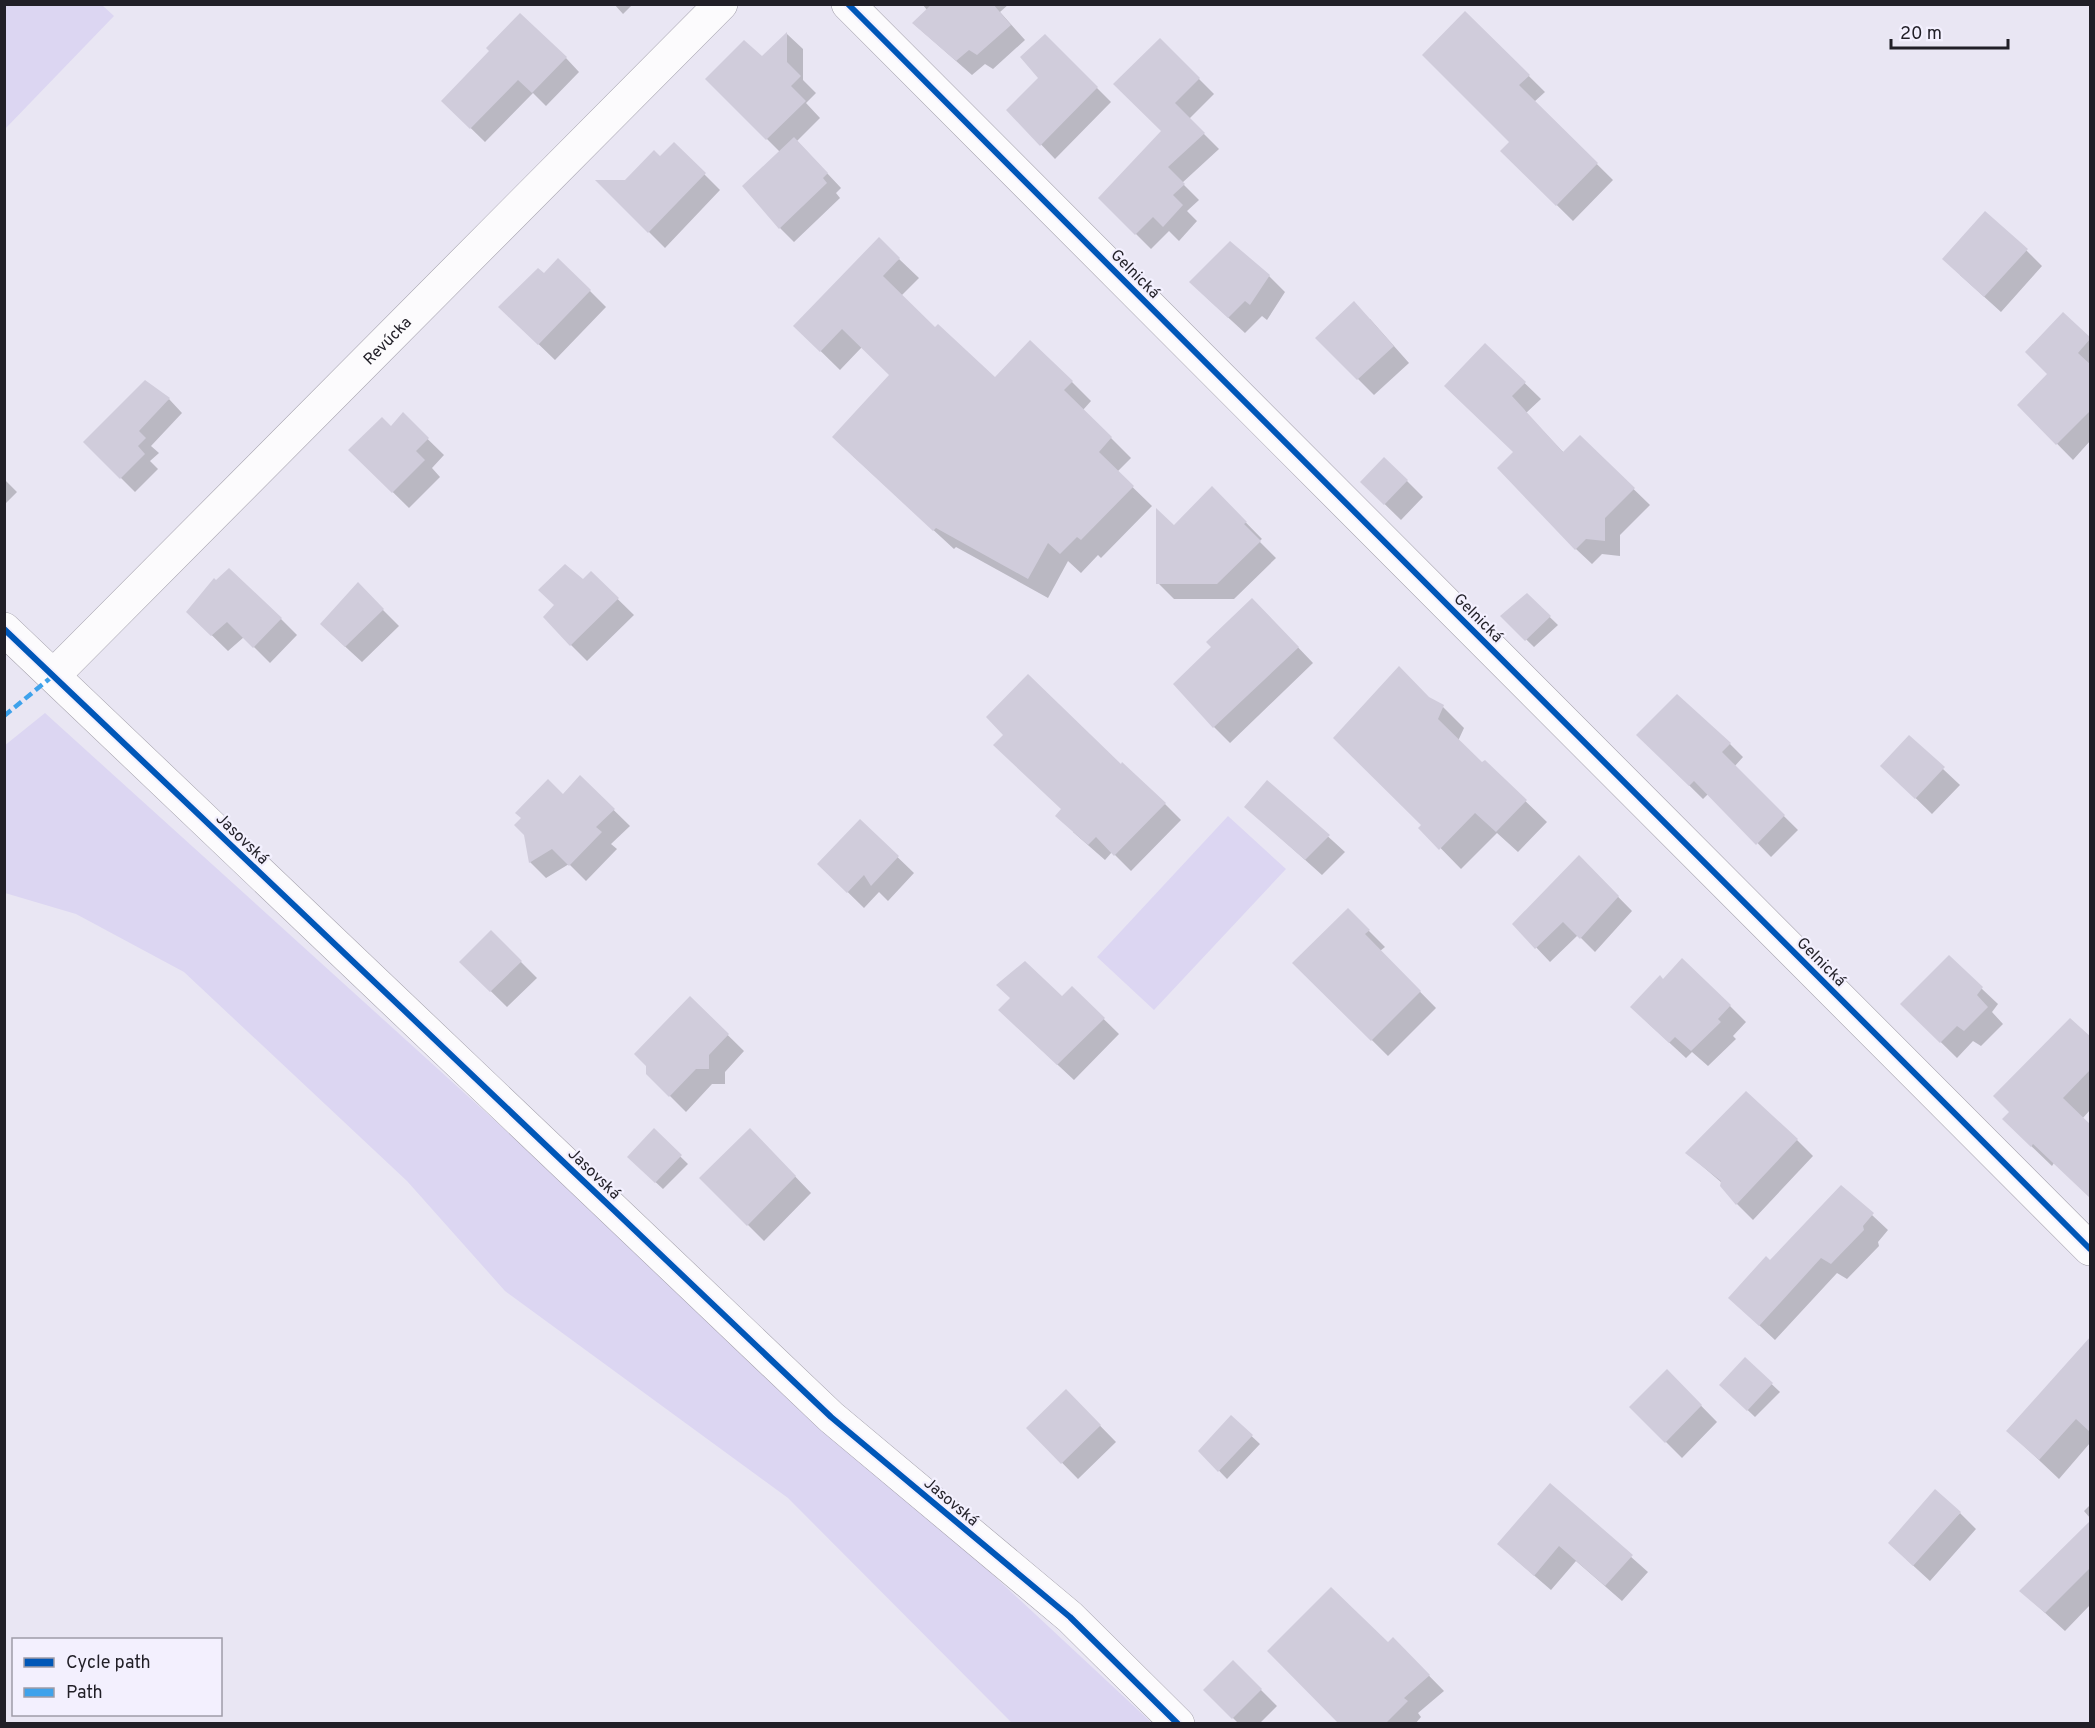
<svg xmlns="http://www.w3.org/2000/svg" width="2095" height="1728" viewBox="0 0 2095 1728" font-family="Overpass,sans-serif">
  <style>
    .green { fill: #dcd6f2 }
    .shadow { fill: #0003 }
    .building { fill: #d0ccdb }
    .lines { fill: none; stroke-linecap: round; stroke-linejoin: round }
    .minor-casing { stroke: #a19ea9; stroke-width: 34 }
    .minor { stroke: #fcfbfd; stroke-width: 33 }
    .quiet { stroke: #3ea2eb; stroke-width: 4.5; stroke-dasharray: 9 4.5; stroke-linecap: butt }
    .cycleway-casing { stroke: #f3f0fe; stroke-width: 10 }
    .cycleway { stroke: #0057b8; stroke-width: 6 }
    .labels { text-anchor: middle; stroke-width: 4.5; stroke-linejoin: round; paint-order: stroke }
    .street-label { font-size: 16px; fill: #211f27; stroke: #f3f0fe }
  </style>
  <rect width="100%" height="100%" fill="#e9e6f3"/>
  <path class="green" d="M5 4 102 5 114 16 5 129Z
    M45 713 873 1463 1152 1723H1012L788 1498 505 1291 407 1181 184 972 76 914 5 893 4 746Z
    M1228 816 1286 869 1154 1010 1097 957Z"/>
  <path class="shadow" d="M614 4H633L623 14Z
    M922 4H1009L1000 12 1025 40 993 69 985 64 972 75 914 24 928 11Z
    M1465 13 1545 92 1534 102 1613 180 1573 221 1502 151 1511 142Z
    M787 34 803 49V80L816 93 806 103 820 118 797 141 841 188 836 193 840 198 794 242 780 228V152L707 79 762 58Z
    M1045 36 1111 102 1055 159 1008 110 1040 78Z
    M1160 40 1214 94 1189 119 1219 149 1182 183 1199 200 1187 211 1197 221 1179 241 1169 231 1151 249 1100 198 1163 131Z
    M566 58 579 72 546 106 533 93 485 142 443 101Z
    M704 174 720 190 665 248 598 181H626Z
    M2026 250 2042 266 2001 312 1960 275Z
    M899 259 919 278 901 296 935 329 995 379 1072 382 1091 401 1083 410 1131 458 1117 472 1152 506 1101 558 1098 555 1081 573 1068 561 1048 598 956 547 954 549 853 456 891 376 862 347 840 370 795 326Z
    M544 275 590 291 606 307 555 360 500 307Z
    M1269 276 1285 292 1267 320 1262 316 1245 333 1207 298Z
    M2064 314 2090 340V441L2073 460 2019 405 2049 374Z
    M1370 319 1409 363 1374 395 1317 338Z
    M1486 346 1541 399 1526 413 1564 453 1580 437 1650 505 1620 535V556L1602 554 1592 564 1576 549 1515 452Z
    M169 399 182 413 151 446 159 453 150 461 158 469 135 492 85 442Z
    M403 415 444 455 432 468 440 477 409 508 350 450 391 428Z
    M4 479 17 492 4 505Z
    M1407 481 1423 497 1401 520 1362 482Z
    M1212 488 1262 539 1259 541 1276 558 1234 599H1174L1158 583 1174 528Z
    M591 573 634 615 587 661 571 645 584 581Z
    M358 585 399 626 362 662 338 640Z
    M1527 595 1558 625 1534 647 1502 616Z
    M188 612 281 619 297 635 270 663 244 637 228 651Z
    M1268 616 1313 663 1230 743 1214 727 1213 647Z
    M1429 699 1443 707 1464 728 1458 741 1482 765 1485 762 1547 822 1518 852 1497 833 1461 869 1421 828 1423 825Z
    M1638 735 1730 744 1743 757 1734 767 1798 830 1771 857 1709 793 1703 799Z
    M1909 737 1960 785 1932 814 1898 781Z
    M580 777 630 826 611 844 617 849 586 881 569 864 546 878 530 862 525 834Z
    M1268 782 1345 852 1322 875 1246 807Z
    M1165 804 1181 820 1131 871 1112 852 1105 860 1073 832Z
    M860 821 914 873 888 901 879 892 864 908 819 864Z
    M1579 857 1632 911 1595 952 1578 935 1550 962 1514 924Z
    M1348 910 1385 947 1380 951 1436 1008 1388 1056 1294 963Z
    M491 932 537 978 507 1007 461 962Z
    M1663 981 1730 1006 1746 1022 1733 1036 1736 1039 1708 1066 1692 1052 1686 1058 1648 1023Z
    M1072 988 1119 1034 1074 1080 1015 1025 1062 998Z
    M1981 988 1998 1004 1992 1012 2003 1024 1981 1046 1973 1041 1957 1058 1902 1004Z
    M690 998 744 1051 725 1072V1084H712L686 1112 647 1073Z
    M2090 1039V1110L2082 1119 2052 1166 2024 1139Z
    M654 1131 688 1164 663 1189 637 1165Z
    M1797 1140 1813 1156 1753 1220 1737 1204 1722 1183 1687 1153Z
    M766 1146 811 1193 764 1241 701 1178Z
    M1842 1187 1888 1230 1878 1242 1879 1246 1847 1279 1837 1273 1775 1340 1730 1298 1770 1262Z
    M2090 1358V1443L2059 1479 2008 1431Z
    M1745 1359 1780 1392 1755 1417 1721 1385Z
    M1667 1371 1717 1422 1682 1458 1631 1407Z
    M1066 1391 1116 1442 1078 1479 1028 1428Z
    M1231 1417 1260 1444 1227 1479 1200 1451Z
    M1550 1485 1648 1572 1622 1601 1576 1561 1551 1590 1515 1559Z
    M2090 1505V1518L2084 1511Z
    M1960 1513 1976 1529 1930 1581 1906 1559Z
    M2090 1522V1605L2065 1631 2021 1591Z
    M1393 1639 1444 1691 1418 1713 1421 1717 1415 1724H1341Z
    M1233 1662 1277 1706 1259 1724H1239L1205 1690Z"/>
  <path class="building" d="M932 4H993L1011 25 977 55 969 50 956 61 912 23Z
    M1465 11 1530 75 1519 85 1598 163 1556 206 1500 151 1509 142 1422 55Z
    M520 13 567 57 532 93 518 80 470 129 441 101 489 51 486 48Z
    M787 32V62L801 76 791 86 806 101 766 140 705 79 744 40 762 56Z
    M1045 34 1098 87 1040 146 1006 110 1038 78 1020 57Z
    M1160 38 1200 78 1175 103 1205 133 1168 167 1185 184 1173 195 1183 205 1163 227 1153 217 1135 235 1098 198 1161 131 1113 84Z
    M794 137 828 173 823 178 827 183 779 229 742 186Z
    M674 142 706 173 648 233 595 180H625L654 150 660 156Z
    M1985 211 2028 249 1984 297 1942 259Z
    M879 237 900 258 883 276 935 327 938 324 995 377 1030 340 1073 381 1064 390 1112 437 1099 452 1134 486 1081 540 1077 537 1060 554 1048 543 1028 579 936 528 933 531 832 437 889 375 842 329 820 352 793 326Z
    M1230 241 1270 275 1250 305 1245 301 1228 318 1189 282Z
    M558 258 591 290 538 345 498 307 538 268 544 273Z
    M1354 301 1394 346 1357 380 1315 338Z
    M2063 312 2091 338 2078 353 2091 365V410L2056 445 2017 405 2047 374 2025 352Z
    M1485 343 1526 382 1512 396 1563 452 1580 435 1635 488 1605 518V541L1586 539 1575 550 1497 468 1513 452 1444 386Z
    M145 380 170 398 139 431 146 438 138 446 145 454 120 479 83 442Z
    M403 412 429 438 416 451 425 460 392 493 348 450 382 417 391 426Z
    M1384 457 1408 480 1384 505 1360 482Z
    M1212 486 1247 522 1244 524 1261 541 1217 584H1156V508L1174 525Z
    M565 564 583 579 591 571 619 598 570 646 543 617 554 605 538 590Z
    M229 568 282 618 253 648 227 622 211 636 186 612 214 578 216 580Z
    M358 582 384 609 345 647 320 624Z
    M1527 593 1551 616 1525 641 1500 616Z
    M1252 598 1299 647 1213 728 1173 684 1211 647 1206 642Z
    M1399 666 1429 697 1444 705 1438 719 1482 762 1485 760 1527 800 1496 832 1475 813 1439 850 1418 828 1421 825 1333 738Z
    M1028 674 1121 764 1122 762 1166 803 1114 856 1096 837 1088 845 1055 816 1061 809 993 745 1003 735 986 717Z
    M1677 694 1731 743 1722 752 1785 815 1756 845 1694 781 1689 786 1636 735Z
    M1909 735 1945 767 1915 799 1880 766Z
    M580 775 615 809 596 827 602 832 569 866 552 849 529 863 524 835 514 825 521 818 515 813 548 779 563 794Z
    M1267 780 1330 835 1305 860 1244 807Z
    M860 819 899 856 871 886 864 875 847 893 817 864Z
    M1579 855 1619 896 1580 939 1563 922 1535 949 1512 924Z
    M1348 908 1370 930 1365 934 1421 991 1371 1041 1292 963Z
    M491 930 522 961 490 992 459 962Z
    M1949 955 1983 987 1977 995 1988 1007 1964 1031 1957 1026 1940 1043 1900 1004Z
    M1682 958 1731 1005 1718 1019 1721 1022 1691 1051 1675 1037 1669 1043 1630 1007 1660 975 1663 979Z
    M1025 961 1062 996 1072 986 1105 1018 1057 1065 998 1010 1010 998 996 985Z
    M690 996 729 1034 709 1055V1069H696L669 1097 646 1074V1066L634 1054Z
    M2070 1018 2091 1037V1069L2063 1098 2091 1125V1199L2033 1144 2031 1147 2002 1119 2009 1112 1993 1096Z
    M1746 1091 1798 1139 1736 1205 1720 1186 1721 1181 1685 1153Z
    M654 1128 682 1155 655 1183 627 1157Z
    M750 1128 796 1176 747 1226 699 1178Z
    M1841 1185 1874 1213 1863 1226 1864 1230 1831 1264 1821 1258 1759 1326 1728 1298 1766 1256 1770 1260Z
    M2091 1336V1433L2076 1419 2039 1460 2006 1431Z
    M1745 1357 1773 1383 1747 1411 1719 1385Z
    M1667 1369 1702 1405 1665 1443 1629 1407Z
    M1066 1389 1101 1425 1061 1464 1026 1428Z
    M1231 1415 1253 1435 1218 1472 1198 1451Z
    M1550 1483 1633 1555 1605 1586 1559 1546 1534 1576 1497 1544Z
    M1935 1489 1961 1512 1913 1566 1888 1543Z
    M2091 1520V1567L2045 1613 2019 1591Z
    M1331 1587 1388 1642 1393 1637 1430 1675 1404 1698 1408 1701 1385 1724H1339L1267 1651Z
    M1233 1660 1262 1689 1232 1719 1203 1690Z"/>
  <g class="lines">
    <defs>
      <g id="minor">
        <path d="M848 4 2090 1249"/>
        <path d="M4 629 831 1417 1070 1617 1178 1724"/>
        <path id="s1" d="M54 675 721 4"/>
      </g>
    </defs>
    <use href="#minor" class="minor-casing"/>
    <use href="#minor" class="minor"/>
    <path class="quiet" d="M4 716 54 675"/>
    <defs>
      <path id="cycleway" d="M848 4 2090 1249
        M4 629 831 1417 1070 1617 1178 1724"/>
    </defs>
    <use href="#cycleway" class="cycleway-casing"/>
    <use href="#cycleway" class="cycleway"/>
  </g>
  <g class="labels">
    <g class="street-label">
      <text transform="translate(1136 273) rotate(45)" y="6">Gelnická</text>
      <text dy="6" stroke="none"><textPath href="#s1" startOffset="472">Revúcka</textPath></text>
      <text transform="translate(1479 617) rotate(45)" y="6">Gelnická</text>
      <text transform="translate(243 838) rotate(44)" y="6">Jasovská</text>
      <text transform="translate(1822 961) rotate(45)" y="6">Gelnická</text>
      <text transform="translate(595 1173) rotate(44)" y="6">Jasovská</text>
      <text transform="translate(952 1501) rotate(40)" y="6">Jasovská</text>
    </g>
  </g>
  <rect width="2095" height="1728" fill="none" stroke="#211f27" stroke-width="12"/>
  <rect x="12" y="1638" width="210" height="78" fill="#f3f0fe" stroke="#9f9ca8" stroke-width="1.5"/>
  <rect x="24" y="1658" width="30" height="9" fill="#0057b8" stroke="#9f9ca8" stroke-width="1.5"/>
  <text x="66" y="1668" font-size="18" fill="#211f27">Cycle path</text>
  <rect x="24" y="1688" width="30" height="9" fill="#3ea2eb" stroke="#9f9ca8" stroke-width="1.5"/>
  <text x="66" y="1698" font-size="18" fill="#211f27">Path</text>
  <path d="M1891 39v9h117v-9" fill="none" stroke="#211f27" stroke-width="3"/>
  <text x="1900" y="39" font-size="18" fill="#211f27" stroke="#f3f0fe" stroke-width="4.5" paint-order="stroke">20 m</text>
</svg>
